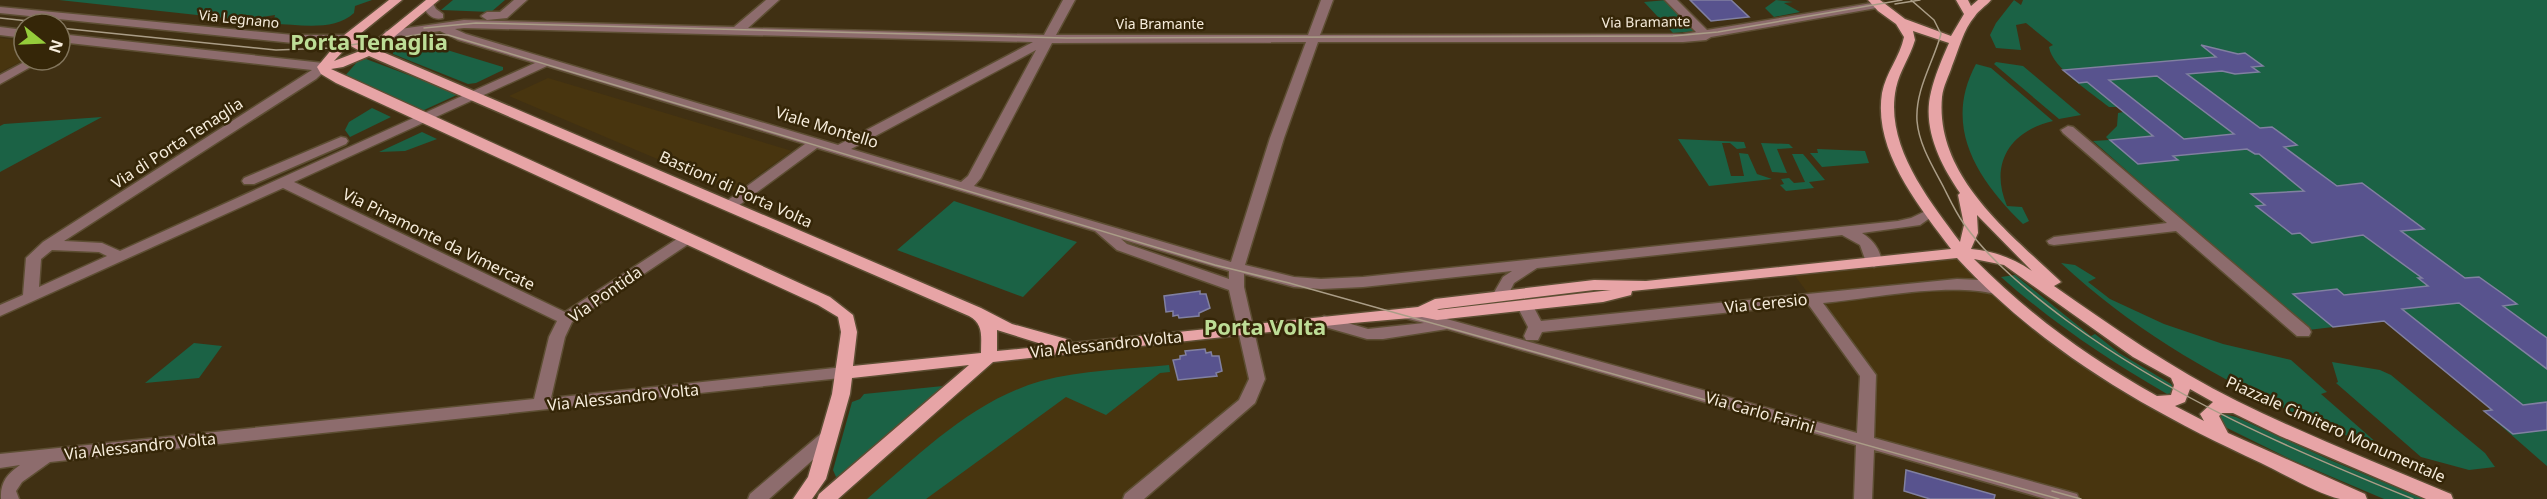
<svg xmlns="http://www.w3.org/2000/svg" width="2547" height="499" viewBox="0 0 2547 499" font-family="'Noto Sans',sans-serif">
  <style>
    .built { fill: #48350f }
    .green { fill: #1b6245 }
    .building { fill: #58538e; stroke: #8180a1; stroke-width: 1.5; fill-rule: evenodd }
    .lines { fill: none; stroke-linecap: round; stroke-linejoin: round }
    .minor-casing { stroke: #5d4e33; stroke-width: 3 }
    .major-casing { stroke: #5d4e33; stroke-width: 3 }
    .minor { fill: #8d6c6d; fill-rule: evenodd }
    .major { fill: #e7a4a6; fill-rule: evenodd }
    .tram { stroke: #aa9d87; stroke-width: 1.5 }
    .labels { text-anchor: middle; stroke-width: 5; stroke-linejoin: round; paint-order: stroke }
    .far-street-label { font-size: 14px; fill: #f6ecdb; stroke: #352608 }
    .street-label { font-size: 16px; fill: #f6ecdb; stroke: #352608 }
    .district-label { font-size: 22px; font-weight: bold; fill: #bddd96; stroke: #352608 }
  </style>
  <rect width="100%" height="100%" fill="#403013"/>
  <path class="built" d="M0 38 24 41V60L0 72Z
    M548 78 792 151 735 192 509 96Z
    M1959 254 2072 353 2355 499H2074L1865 442 1868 375 1793 273Z
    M1246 330 1251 392 1131 499H829L990 358Z"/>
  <path class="green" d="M59 0H372L355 6 354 13C334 32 298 24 273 24L275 15 243 20Z
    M453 0H505L491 12 441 10Z
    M1667 0 1697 31 1673 33 1644 2Z
    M1776 0 1793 2 1784 3 1800 12 1774 17 1765 8Z
    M2014 0 2021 5 2023 0H2547V466L2484 411 2491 409 2384 321 2308 330 2093 141 2109 140 2106 137 2117 126 2118 113 2123 112 2117 107H2109C2093 94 2052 68 2049 47L2053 45 2026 23 2016 25 2021 50 1996 48 1990 35 1996 23Z
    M424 43 503 67V70L476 83 468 84 393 54V51L406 45Z
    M366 59 459 94 424 110 415 111 344 77 357 62Z
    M1996 62 2023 66 2081 115 2059 119 1994 64Z
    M1976 64 1991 68 2053 121C2010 131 1989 164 2007 206L2022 207 2029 221 2023 224C1978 180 1942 127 1976 64Z
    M372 108 391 117 350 137 345 130 349 122Z
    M102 117 0 172V126L4 124Z
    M422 132 437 139 405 151 379 152Z
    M1678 139 1744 142 1746 148 1737 149 1730 143H1722L1731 176H1744L1739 153 1748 154 1757 174 1772 179 1709 186Z
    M1761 143 1789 144 1793 148 1777 149 1787 173 1772 172Z
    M1817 149 1865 151 1869 163 1822 167 1810 153H1818Z
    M1792 154H1803L1825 180 1809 182 1814 188 1786 191 1780 185 1784 184 1781 179 1789 178 1794 183 1805 182Z
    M954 201 1077 242 1023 297 897 250Z
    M2061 263 2075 265 2096 278 2088 282 2110 299 2164 324 2223 344 2291 360 2327 392 2321 394 2386 451C2268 406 2154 350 2061 263Z
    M2015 275 2091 336 2095 334 2119 353 2171 384 2174 389 2173 393 2167 394C2108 360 2053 323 2001 277Z
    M194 343 222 346 199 378 145 383Z
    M2332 362 2380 370 2391 375 2485 453 2495 467 2469 470 2421 457 2336 383 2338 382Z
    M1169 365 1170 372 1160 373 1106 415 1066 397 926 499H867C921 453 972 401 1041 381 1082 370 1127 369 1169 365Z
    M953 385 846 474 836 477 833 470 852 402 860 399 864 394Z
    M2224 414 2236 417 2330 460 2424 499H2384L2292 460 2223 426 2218 416Z"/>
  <path class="building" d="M1690 0H1731L1749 17 1711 21Z
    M2201 45 2238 54 2245 53 2263 66 2252 67 2259 72 2235 74 2222 71 2187 74 2260 128 2272 127 2297 145 2284 147 2337 186 2362 183 2424 229 2401 231 2465 278 2479 277 2517 304 2503 306 2547 338V369L2459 303 2402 309 2523 405 2547 402V430L2513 434 2484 411 2492 410 2384 321 2333 327 2293 294 2337 289 2344 295 2428 286 2418 278H2422L2363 235 2312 243 2300 233 2292 234 2256 206 2265 205 2251 194 2304 191 2259 154H2255L2247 149 2173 156 2178 160 2138 164 2110 140 2153 136 2087 82 2079 83 2063 70 2216 57ZM2157 76 2234 134 2184 139 2109 80Z
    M1200 291V294H1206L1210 308 1199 313V316L1179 318 1178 315 1173 316V311L1166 312 1164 296Z
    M1205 349 1206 353 1211 352 1212 356H1219L1222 371 1216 373 1217 376 1178 380 1173 360 1180 359V356L1186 355 1185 351Z
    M1906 470 1995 495 1994 499H1930L1904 491Z"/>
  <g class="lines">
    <defs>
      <path id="minor" d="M514 0H527L507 18 487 20 481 16 487 12H500Z
        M766 0H779L748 28 1044 35 1063 0H1075L1056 35H1308L1321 0H1333L1320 35 1683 34 1696 32 1665 0H1677L1707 30 1878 2 1884 5 1882 7 1711 37 1706 40 1683 42H1318L1284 138 1245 265 1294 277 1321 279 1363 277 1898 221 1911 218 1930 209 1937 213 1920 225 1862 233C1873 240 1880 249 1882 262L1874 267 1866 262 1860 245 1842 235 1537 268 1514 283 1506 299 1500 301 1492 296 1503 277 1512 271 1363 287 1321 289 1294 287 1244 274V287L1265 379 1255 403 1144 499H1123L1125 494 1239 400 1249 379 1229 290 1117 250 1095 231 817 148 734 209H724L722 206 724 203 805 144 547 66 294 182 565 312 683 235H693L695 238 693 241 572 322 565 337 551 398 844 367 850 369 852 373 850 377 50 462 22 482 16 491 19 499H1C0 483 7 474 20 465L0 468V454L534 399 549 337 557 321 283 188 0 316V305L23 295 26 258 43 242 312 70 60 42V34L323 63 329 67 316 79 64 241 102 243 120 251 535 63 458 40 440 31 390 38 384 34 386 31 464 20 734 27ZM464 28 1033 42 838 145 466 34 455 29ZM1306 42 1270 138 1231 262 974 186 981 178 1052 43ZM1036 50 968 176 961 182 851 149ZM1121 239 1229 271V279L1127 244ZM52 250 99 252 107 256 39 287 41 259Z
        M428 1 432 2 436 9 443 14V18C432 21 426 13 422 4Z
        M0 7 293 35H347L353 39 347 43H293L0 13Z
        M0 27 24 30V38L0 35Z
        M28 60H43L0 84V75Z
        M2068 126 2073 127 2309 328 2311 332 2309 336H2297L2176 231 2054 245 2049 244 2047 241 2054 237 2167 223 2063 133 2061 130Z
        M341 137 346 138 348 141 346 144 254 184H244L242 181 244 178Z
        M1957 279 1981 280 2001 286 2003 289 1995 294C1949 282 1873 298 1823 303L1876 375 1874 438 2070 492 2077 494 2079 499H2046L1874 450 1872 499H1854L1856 445 1447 329 1383 339H1367L1318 325 1316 321 1324 316 1368 329 1424 323 1401 317 1399 313 1407 308 1857 433 1860 376 1808 304 1542 332 1538 340H1526L1524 336 1528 327 1517 306 1519 302H1531L1541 321Z
        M829 430 835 432 838 436 835 440 769 499H748L750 494 823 432Z"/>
      <path id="major" d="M389 0H402L355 38 369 46 426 0H439L378 50 981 308 1012 324 1070 340 1072 343 1418 307 1435 299 1594 280 1646 281 1951 249C1919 206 1873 151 1882 93 1886 72 1900 57 1904 37L1896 24 1878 11 1868 0H1880L1905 19 1951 36 1964 14 1956 0H1968L1971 6 1978 0H1991C1986 6 1979 10 1975 16 1963 30 1959 49 1952 66 1949 76 1943 86 1942 97 1935 175 2007 231 2058 279L2061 282 2054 286C2113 327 2172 369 2237 401 2306 435 2379 464 2451 494L2453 499H2426L2280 436 2233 413H2222L2219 416 2228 433 2365 494 2367 499C2359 499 2348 499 2340 499 2318 494 2282 473 2261 463 2146 410 2043 351 1957 258L1632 291 1631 295 1603 302 1437 320 1422 317 1353 323 993 362 838 499H817L819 494 969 365 852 378 850 394 826 479 812 499H793L808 477 832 394 841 332 838 317 818 305 336 83 321 74 317 67 343 36ZM1913 31 1949 43C1942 59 1935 75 1931 92 1922 128 1940 164 1960 193L1958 195 1964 225 1960 242C1929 200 1884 145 1896 88 1900 70 1910 57 1915 40ZM349 45 360 51 334 61ZM369 56 969 316C984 324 981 337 981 353L853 366 857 332 853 315 830 297 331 69 343 67ZM1977 215 2032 271C2013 258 1994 251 1971 249L1978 233ZM1974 259 2004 265 2133 357 2171 378 2174 385 2171 395 2157 396C2087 357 2031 316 1974 259ZM1594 290H1611L1437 310 1439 309ZM997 330 1048 346 997 351ZM2190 389 2213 402 2200 414 2204 421 2175 406 2185 402Z"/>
    </defs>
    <use href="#minor" class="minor-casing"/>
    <use href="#major" class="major-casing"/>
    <use href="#minor" class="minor"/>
    <use href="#major" class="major"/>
    <path class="tram" d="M1911 0 1934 20 1941 34C1933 63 1915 90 1917 121 1919 145 1933 167 1944 188 1950 200 1956 213 1964 224 1991 262 2029 292 2066 320 2172 398 2292 450 2413 499
      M1895 4 1920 0
      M0 18 57 24
      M60 28 276 50 331 48 422 34 448 35 1215 265 1289 283 2059 499
      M424 28 476 23 1067 38 1673 36 1718 32 1902 0
      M2052 491 2081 499"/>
  </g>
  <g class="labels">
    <g class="far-street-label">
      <text transform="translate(239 19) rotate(6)" y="5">Via Legnano</text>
      <text transform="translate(1646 22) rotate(-1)" y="5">Via Bramante</text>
      <text x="1160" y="29">Via Bramante</text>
    </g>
    <g class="street-label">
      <text transform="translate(827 127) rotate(17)" y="6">Viale Montello</text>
      <text transform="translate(177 143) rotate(-33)" y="6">Via di Porta Tenaglia</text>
      <text transform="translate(736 189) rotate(24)" y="6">Bastioni di Porta Volta</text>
      <text transform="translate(439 239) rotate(26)" y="6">Via Pinamonte da Vimercate</text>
      <text transform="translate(605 294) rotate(-35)" y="6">Via Pontida</text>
      <text transform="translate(1766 303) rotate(-6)" y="6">Via Ceresio</text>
      <text transform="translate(1106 344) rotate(-6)" y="6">Via Alessandro Volta</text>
      <text transform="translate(623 397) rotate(-6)" y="6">Via Alessandro Volta</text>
      <text transform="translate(1760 412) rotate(16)" y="6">Via Carlo Farini</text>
      <text transform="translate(2336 429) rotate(24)" y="6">Piazzale Cimitero Monumentale</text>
      <text transform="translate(140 446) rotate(-6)" y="6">Via Alessandro Volta</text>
    </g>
    <g class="district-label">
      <text x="369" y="50">Porta Tenaglia</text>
      <text x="1265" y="335">Porta Volta</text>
    </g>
  </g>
  <g transform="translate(42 42) rotate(108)"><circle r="28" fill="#352608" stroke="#82755c" stroke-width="1.5"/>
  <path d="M0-4.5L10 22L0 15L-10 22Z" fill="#95cc3b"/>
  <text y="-9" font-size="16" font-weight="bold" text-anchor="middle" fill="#f6ecdb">N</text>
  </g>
</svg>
